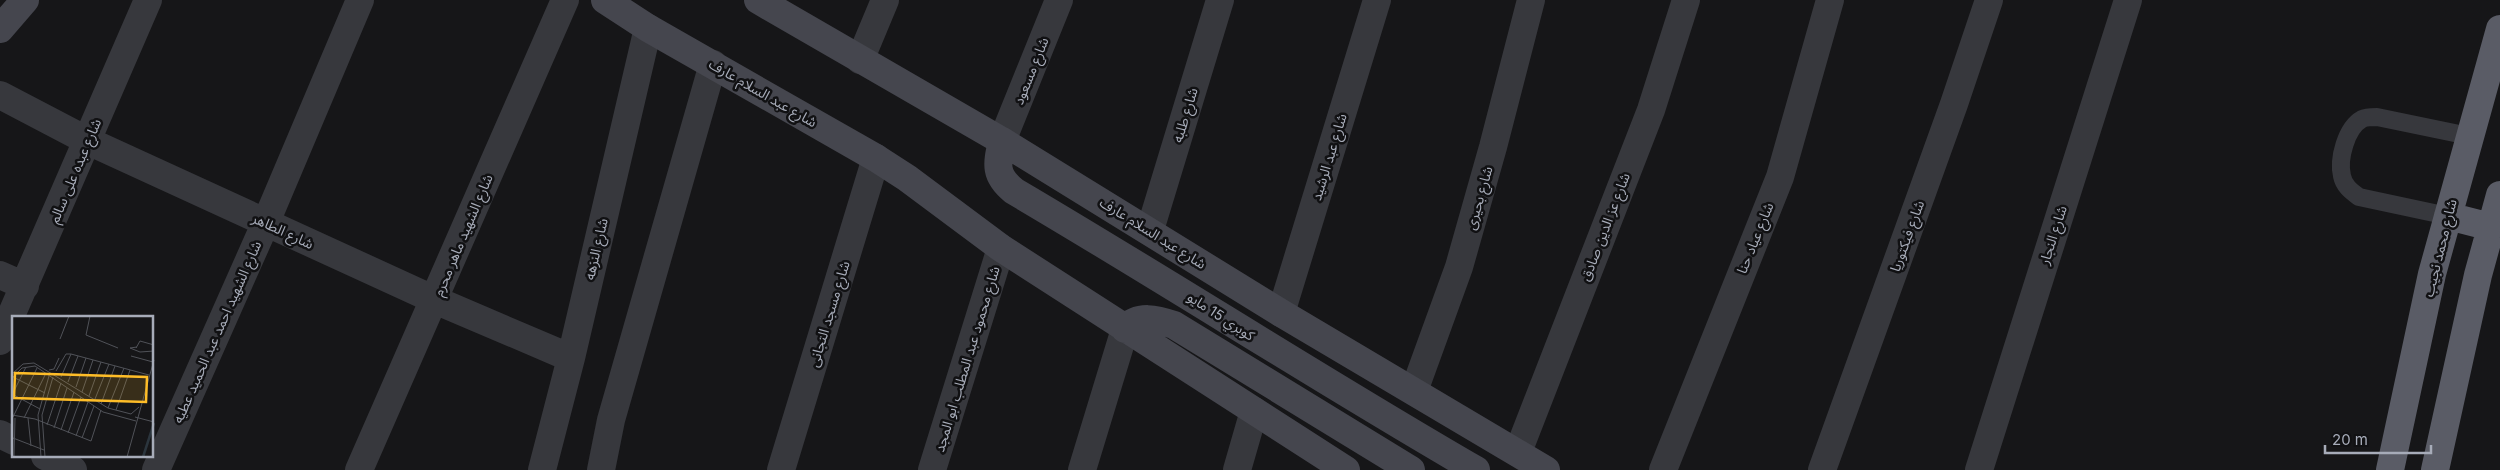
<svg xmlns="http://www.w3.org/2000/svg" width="2500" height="470" viewBox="0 0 2500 470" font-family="Inter,'Noto Sans Arabic',sans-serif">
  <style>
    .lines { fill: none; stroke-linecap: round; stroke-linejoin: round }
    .service { stroke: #37383d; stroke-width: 18 }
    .minor { stroke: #37383d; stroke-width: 28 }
    .secondary { stroke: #45464e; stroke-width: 28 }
    .trunk { stroke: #5a5c66; stroke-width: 28 }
    .labels { text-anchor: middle; stroke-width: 5; stroke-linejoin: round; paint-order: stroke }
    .street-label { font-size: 14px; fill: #a7acb9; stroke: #111113 }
    .inset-river { fill: none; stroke: #2b353d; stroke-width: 2.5 }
    .inset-road { fill: none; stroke: #505258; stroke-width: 1 }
    .view { fill: #febd28; fill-opacity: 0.15; stroke: #febd28; stroke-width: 2.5 }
    .inset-edge { fill: none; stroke: #a7acb9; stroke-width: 2.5 }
  </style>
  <rect width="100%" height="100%" fill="#161618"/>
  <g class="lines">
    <path class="service" d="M2448 216 2359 197C2351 191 2344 186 2342 176 2338 159 2346 128 2362 119 2366 117 2373 117 2377 117L2469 136"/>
    <path class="minor" d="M860 60 885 0
      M0 95 88 141 435 300 571 358
      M1002 141 1059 0
      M1150 230 1220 0
      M0 275 25 286
      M1281 313 1377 0
      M0 341 148 0
      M1414 391 1459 267 1493 147 1531 0
      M0 434 14 441
      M1518 452 1651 110 1686 0
      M45 456 73 470
      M156 470 266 222 360 0
      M359 470 565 0
      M542 470 571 358 648 28
      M601 470 611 420 713 64
      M781 470 876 158
      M932 470 1001 248
      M1082 470 1125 329
      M1237 470 1254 411
      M1663 470 1780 177 1830 0
      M1822 470 1954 104 1989 0
      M1979 470 2128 0"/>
    <path class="secondary" d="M605 0 648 28 876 158 907 178 1001 248 1346 470
      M758 0 1002 141 1281 313 1546 470
      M0 29 25 0
      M1002 141C997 164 994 175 1014 191 1169 282 1320 380 1476 470
      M1125 329C1138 314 1157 319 1174 325L1411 470"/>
    <path class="trunk" d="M2448 216 2491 227
      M2390 470 2432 274 2500 29
      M2435 470 2478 275 2500 195"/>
  </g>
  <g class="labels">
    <g class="street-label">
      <text transform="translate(1031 71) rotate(-68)" y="5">شارع مسعود</text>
      <text transform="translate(763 93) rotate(30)" y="5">شارع عبد السلام عارف</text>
      <text transform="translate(1185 115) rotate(-73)" y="5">شارع طلبه</text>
      <text transform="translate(1329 157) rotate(-73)" y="5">شارع عبد الرشيد</text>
      <text transform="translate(75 171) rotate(-67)" y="5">شارع عبده على سالم</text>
      <text transform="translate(1479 198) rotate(-74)" y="5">شارع بحيرى</text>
      <text transform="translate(1605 227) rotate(-69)" y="5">شارع عز الدين صادق</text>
      <text transform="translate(283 231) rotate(25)" y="5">شارع الطاهر</text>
      <text transform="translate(1153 233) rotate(32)" y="5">شارع عبد السلام عارف</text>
      <text transform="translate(463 235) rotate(-67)" y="5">شارع الشهيد ماهر محرم</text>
      <text transform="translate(2053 235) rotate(-72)" y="5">شارع النجار</text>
      <text transform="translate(1907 236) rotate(-70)" y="5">شارع فيكتوريا</text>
      <text transform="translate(1755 238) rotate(-68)" y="5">شارع عياد حنا</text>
      <text transform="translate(2440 248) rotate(-76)" y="5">شارع محمد نجيب</text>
      <text transform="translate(596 249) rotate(-77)" y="5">شارع النزهه</text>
      <text transform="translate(829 314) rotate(-73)" y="5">شارع مسجد التجانى</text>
      <text transform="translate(1221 316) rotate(33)" y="5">كوبري 15 مايو</text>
      <text transform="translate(217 332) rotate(-66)" y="5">شارع الشهيد احمد عبد الحميد عطيه</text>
      <text transform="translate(967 359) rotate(-73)" y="5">شارع محمود عبد المطلب ابو المجد</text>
    </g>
  </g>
  <g transform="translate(12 316)">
    <rect width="141" height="141" fill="#161618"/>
    <path class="inset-river" d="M131 141 142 107"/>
    <path class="inset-road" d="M78 0 74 19 106 32M48 23 57 0M125 31 118 32 128 36 142 35M124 32 128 25 142 29M59 38 137 59M119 40 141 46M37 54 42 53 47 42M44 55 54 38H59M0 58 11 48 22 47 96 92 119 98 127 91M1 61 33 77M49 61 59 38M0 62 10 52 23 50 91 96 124 105M56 66 66 40M64 71 74 42M70 76 81 44M0 78 28 93M0 79 14 51M77 80 89 46M83 83 97 48M89 88 103 50M96 92 112 52M104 94 118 54M0 99 23 103 79 125 89 94M1 101 25 52M123 101 142 106M12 102 34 57M16 102 19 130M35 109 49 67M42 112 55 72M49 114 62 76M56 117 69 81M64 120 76 86M1 122 32 134M70 122 82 90M2 141 3 102M29 141 26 99 37 60M33 141 30 99 41 61M115 141 142 44"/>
    <path class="view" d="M3 57 135 61 134 86 2 82Z"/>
    <rect width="141" height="141" class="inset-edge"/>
  </g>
  <path d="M2325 445v8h106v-8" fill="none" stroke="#a7acb9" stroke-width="2.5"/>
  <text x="2332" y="445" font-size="15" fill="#a7acb9" stroke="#111113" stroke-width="4" paint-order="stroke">20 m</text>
</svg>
